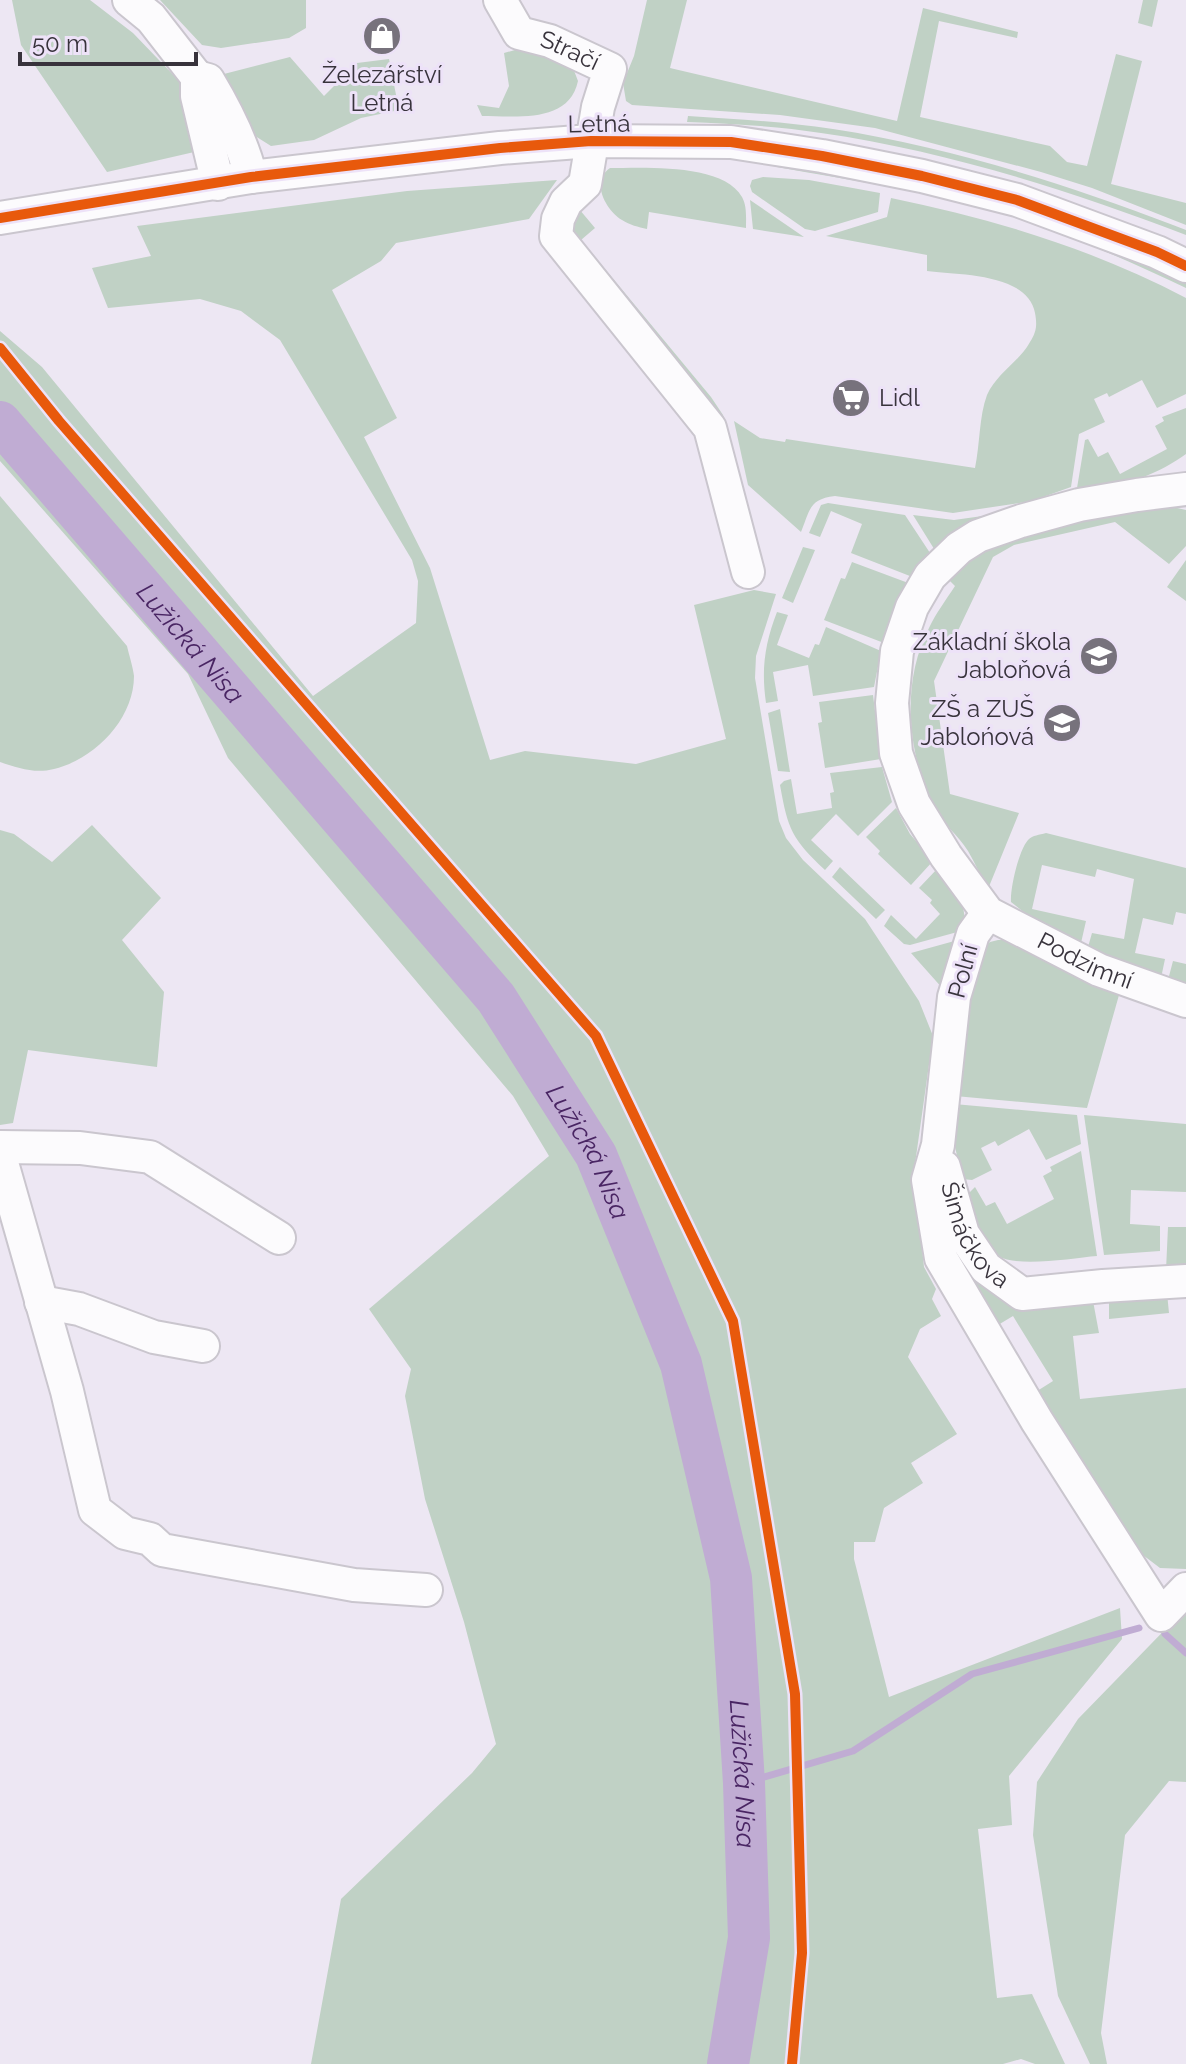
<svg xmlns="http://www.w3.org/2000/svg" width="1186" height="2064" viewBox="0 0 1186 2064" font-family="Raleway,sans-serif">
  <style>
    .green { fill: #c0d1c5 }
    .lines { fill: none; stroke-linecap: round; stroke-linejoin: round }
    .stream { stroke: #c0acd3; stroke-width: 7 }
    .river { stroke: #c0acd3; stroke-width: 42 }
    .minor-casing { stroke: #cac6ce; stroke-width: 36 }
    .minor { stroke: #fcfbfd; stroke-width: 32 }
    .cycleway-casing { stroke: #ede2f8; stroke-width: 15 }
    .cycleway { stroke: #e8590c; stroke-width: 10 }
    .labels { text-anchor: middle; stroke-width: 6; stroke-linejoin: round; paint-order: stroke }
    .street-label { font-size: 24px; fill: #38333c; stroke: #ede2f8 }
    .poi-label { font-size: 24px; fill: #38333c; stroke: #ede2f8; text-anchor: end }
    .water-label { font-size: 26px; font-style: italic; fill: #492563; stroke: #ede2f8 }
  </style>
  <rect width="100%" height="100%" fill="#ede7f3"/>
  <path class="green" d="M12 0H90L133 33 183 85 203 150 107 172 21 45Z
    M160 0H306V28L289 38 221 48 202 45Z
    M647 0H687L670 68 897 121 923 8 1018 32 1017 38 939 21 920 117 1050 146 1067 162 1087 166 1116 54 1142 61 1111 184 1186 203V225L1092 188 1041 172 875 128 780 115 632 105 626 101 623 83 634 56Z
    M1143 0H1158L1152 27 1138 23Z
    M529 46 573 68 578 81C569 124 515 116 482 116L477 105 499 108 509 86 504 53Z
    M290 57 324 96 357 63 389 59 399 110 361 118 314 140 271 146 249 132 220 75Z
    M688 116C736 119 785 122 833 129 949 147 1063 183 1173 225L1186 230V235C1068 190 946 151 821 133 777 126 732 124 687 122Z
    M806 164 950 191 1186 277V288C1129 261 1071 235 1010 216 934 193 855 181 777 167Z
    M610 168C644 168 723 163 742 197 747 206 746 217 746 228L649 212 647 229C638 227 630 225 622 220 606 210 590 182 610 168Z
    M763 177 809 180 880 193 878 212 815 231 805 229 752 192 750 186 752 180Z
    M557 180 529 219 396 243 381 261 332 290 397 418 364 437 430 568 490 760 525 751 636 764 726 739 694 605 754 590 776 594 756 656 755 678 779 821 786 838 803 860 865 919 919 1001 933 1036 914 1171 924 1267 936 1289 932 1299 941 1316 920 1329 908 1357 957 1434 911 1463 923 1483 884 1508 875 1542H854V1559L889 1697 1120 1608 1122 1639 1009 1776 1012 1825 978 1829 997 1998 1032 1994 1065 2064H1035L1021 2059 1003 2064H311L341 1899 472 1773 496 1744 464 1622 425 1499 405 1396 411 1369 369 1309 549 1156 513 1096 228 758 188 674 0 461V331L42 367 313 696 416 623 418 581 412 560 280 340 241 311 200 299 108 308 92 268 151 256 137 226 407 191Z
    M891 198C994 219 1093 249 1186 298V394L1157 408 1142 380 1109 397 1107 393 1094 399 1105 422 1079 434 1071 487 1032 501 953 513 835 496C809 499 810 510 801 532L748 485 734 421 760 438 785 442 786 439 975 468C980 445 979 416 987 395 997 373 1019 362 1030 342 1037 331 1037 324 1035 313 1028 273 958 275 927 271V255L826 236 887 217Z
    M750 200 804 237 753 229Z
    M574 203 595 228 581 240 711 397 723 415 727 427 721 428 571 243Z
    M1186 408V454C1159 474 1112 493 1077 488L1085 440 1088 439 1098 457 1108 452 1120 474 1167 449 1155 426 1164 421 1162 417Z
    M0 496 127 646C129 655 133 667 134 676 134 719 95 759 54 769 35 774 18 768 0 762Z
    M828 503 905 515 932 556 915 578 851 553 862 524 831 511 820 537 809 533 821 505Z
    M1164 505 1186 510V546L1169 564 1115 522 1014 545 993 557 934 681 950 794 1019 813 988 889C981 877 975 863 968 851 958 835 943 824 934 807 907 754 901 682 929 628 936 613 946 600 955 586L942 573 1014 532Z
    M1004 513 936 552 913 515 954 520Z
    M803 547 815 550 793 603 782 598Z
    M1186 560V601L1167 587Z
    M852 562 911 584 884 643 824 620 841 578 845 579Z
    M777 612 788 615 777 645 809 658 815 644 819 645 826 627 881 651 874 687 813 696 808 665 773 672 778 701 766 703C761 669 765 643 777 612Z
    M873 695 881 759 825 768 818 723 822 722 819 702Z
    M780 709 790 772 778 771 768 713Z
    M882 767 892 802 858 836 836 814 811 840 833 861 825 870C792 839 788 830 780 785L784 781 791 779 797 814 832 808 830 793 834 792 830 773Z
    M896 808 910 834 933 861 911 885 878 854 880 851 866 837Z
    M92 825 161 898 122 940 164 992 157 1067 28 1050 13 1123 0 1125V830L14 834 52 862Z
    M1046 833 1186 868V914L1176 912 1173 925 1143 918 1135 953 1165 959 1161 978 1088 947 1092 933 1124 939 1134 879 1097 869 1095 877 1042 865 1032 909 1086 921 1081 943 1025 913 1011 902C1010 888 1019 850 1028 840 1033 835 1039 835 1046 833Z
    M840 867 885 910 876 919 832 877Z
    M938 868C951 886 973 908 961 931L910 945 904 944 884 926 891 915 916 939 940 914 930 903 932 900 919 888Z
    M958 940 944 990 911 953Z
    M998 940H1011L1121 988 1087 1108 955 1096 963 1019 981 950 990 942Z
    M1173 961 1186 964V986L1168 980Z
    M954 1104 1077 1115 1081 1144 1046 1160 1029 1129 998 1146 995 1141 981 1148 992 1170 972 1180 962 1179 954 1142Z
    M1084 1115 1186 1124V1192L1131 1190 1130 1224 1160 1226V1251L1104 1255Z
    M1081 1151 1097 1256C1072 1258 1019 1268 998 1256 986 1248 972 1210 967 1195L975 1187 986 1206 995 1202 1007 1224 1054 1199 1043 1176 1052 1171 1050 1167Z
    M1168 1227H1186V1268L1166 1270Z
    M946 1243 981 1275 1093 1301 1099 1333 1073 1336 1080 1399 1186 1388V1569L1160 1568 1135 1549 1034 1393 1053 1381 1013 1316 993 1328Z
    M1167 1293 1169 1313 1109 1319V1298Z
    M1186 1608V1782L1169 1781 1125 1835 1101 2033 1107 2064H1090L1058 1996 1033 1835 1037 1782 1078 1719Z"/>
  <g class="lines">
    <path class="stream" d="M1165 1634 1186 1653
      M744 1783 853 1751 972 1674 1139 1628"/>
    <path class="river" id="s1" d="M0 422 496 998 596 1155 681 1364 731 1578 744 1783 749 1938 728 2064"/>
    <defs>
      <g id="minor">
        <path d="M129 0 151 18 197 77V96L218 184"/>
        <path id="s2" d="M500 0 519 33 550 41 610 69 598 107 585 184 566 202 558 219 556 236 710 428 748 572"/>
        <path d="M197 77 208 80C226 110 243 143 251 177"/>
        <path d="M0 218 251 177 500 148 591 141 731 142 822 156 922 176 1017 200 1157 252 1186 266"/>
        <path id="s3" d="M1186 489 1137 495 1079 505 1021 521 978 536 959 548 930 576 912 607 897 651 892 703 896 753 914 804 946 856 988 913 1099 970 1186 1001"/>
        <path d="M988 913 973 934 954 997 938 1145 928 1180 941 1258 1037 1421 1161 1615 1186 1589"/>
        <path d="M0 1147 80 1148 150 1157 279 1238"/>
        <path d="M0 1156 67 1391 95 1510 125 1533 150 1539 162 1550 354 1585 426 1590"/>
        <path id="s4" d="M944 1167 963 1234 986 1268 1022 1294 1103 1286 1186 1281"/>
        <path d="M41 1302 79 1309 154 1337 203 1346"/>
      </g>
    </defs>
    <use href="#minor" class="minor-casing"/>
    <use href="#minor" class="minor"/>
    <defs>
      <path id="cycleway" d="M0 218 251 177 500 148 591 141 731 142 822 156 922 176 1017 200 1157 252 1186 266
        M0 348 59 421 596 1036 733 1321 795 1694 802 1953 792 2064"/>
    </defs>
    <use href="#cycleway" class="cycleway-casing"/>
    <use href="#cycleway" class="cycleway"/>
  </g>
  <defs>
    <symbol id="shop-disc" viewBox="-11 -11 22 22"><circle r="9.5" fill="#77727c" stroke="#ede2f8"/><path d="M-5-2.5h2.3a2.7 3.5 0 0 1 5.4 0H5L5.5 6h-11ZM-1.5-2.5h3a1.5 2.3 0 0 0-3 0Z" fill="#fff"/></symbol>
    <symbol id="supermarket-disc" viewBox="-11 -11 22 22"><circle r="9.5" fill="#77727c" stroke="#ede2f8"/><path d="M-6-5.5h2.5l.6 2H6L4.5 2H-2.5L-4.4-4H-6ZM-1.5 3.2a1.3 1.3 0 1 0 .1 0ZM3 3.2a1.3 1.3 0 1 0 .1 0Z" fill="#fff"/></symbol>
    <symbol id="school-disc" viewBox="-11 -11 22 22"><circle r="9.5" fill="#77727c" stroke="#ede2f8"/><path d="M0-5L7-2L0 1L-7-2ZM-4 1L0 2.5L4 1V4Q0 6-4 4Z" fill="#fff"/></symbol>
  </defs>
  <g fill-rule="evenodd">
    <use href="#shop-disc" x="360" y="14" width="44" height="44"/>
    <use href="#supermarket-disc" x="829" y="376" width="44" height="44"/>
    <use href="#school-disc" x="1077" y="634" width="44" height="44"/>
    <use href="#school-disc" x="1040" y="701" width="44" height="44"/>
  </g>
  <g class="labels">
    <g class="street-label">
      <text dy="8" stroke="none"><textPath href="#s2" startOffset="92">Stračí</textPath></text>
      <text transform="translate(599 124) rotate(-1)" y="8">Letná</text>
      <text dy="8" stroke="none"><textPath href="#s3" startOffset="756">Podzimní</textPath></text>
      <text transform="translate(963 971) rotate(-75)" y="8">Polní</text>
      <text dy="8" stroke="none"><textPath href="#s4" startOffset="76">Šimáčkova</textPath></text>
    </g>
    <g class="poi-label">
      <text x="382" y="83" text-anchor="middle">Železářství<tspan x="382" dy="28">Letná</tspan></text>
      <text x="879" y="406" text-anchor="start">Lidl</text>
      <text x="1071" y="650">Základní škola<tspan x="1071" dy="28">Jabloňová</tspan></text>
      <text x="1034" y="717">ZŠ a ZUŠ<tspan x="1034" dy="28">Jablońová</tspan></text>
    </g>
    <g class="water-label">
      <text dy="9" stroke="none"><textPath href="#s1" startOffset="292">Lužická Nisa</textPath></text>
      <text dy="9" stroke="none"><textPath href="#s1" startOffset="940">Lužická Nisa</textPath></text>
      <text dy="9" stroke="none"><textPath href="#s1" startOffset="1588">Lužická Nisa</textPath></text>
    </g>
  </g>
  <path d="M20 52v12h176v-12" fill="none" stroke="#38333c" stroke-width="4"/>
  <text x="32" y="52" font-size="24" fill="#38333c" stroke="#ede2f8" stroke-width="6" paint-order="stroke">50 m</text>
</svg>
